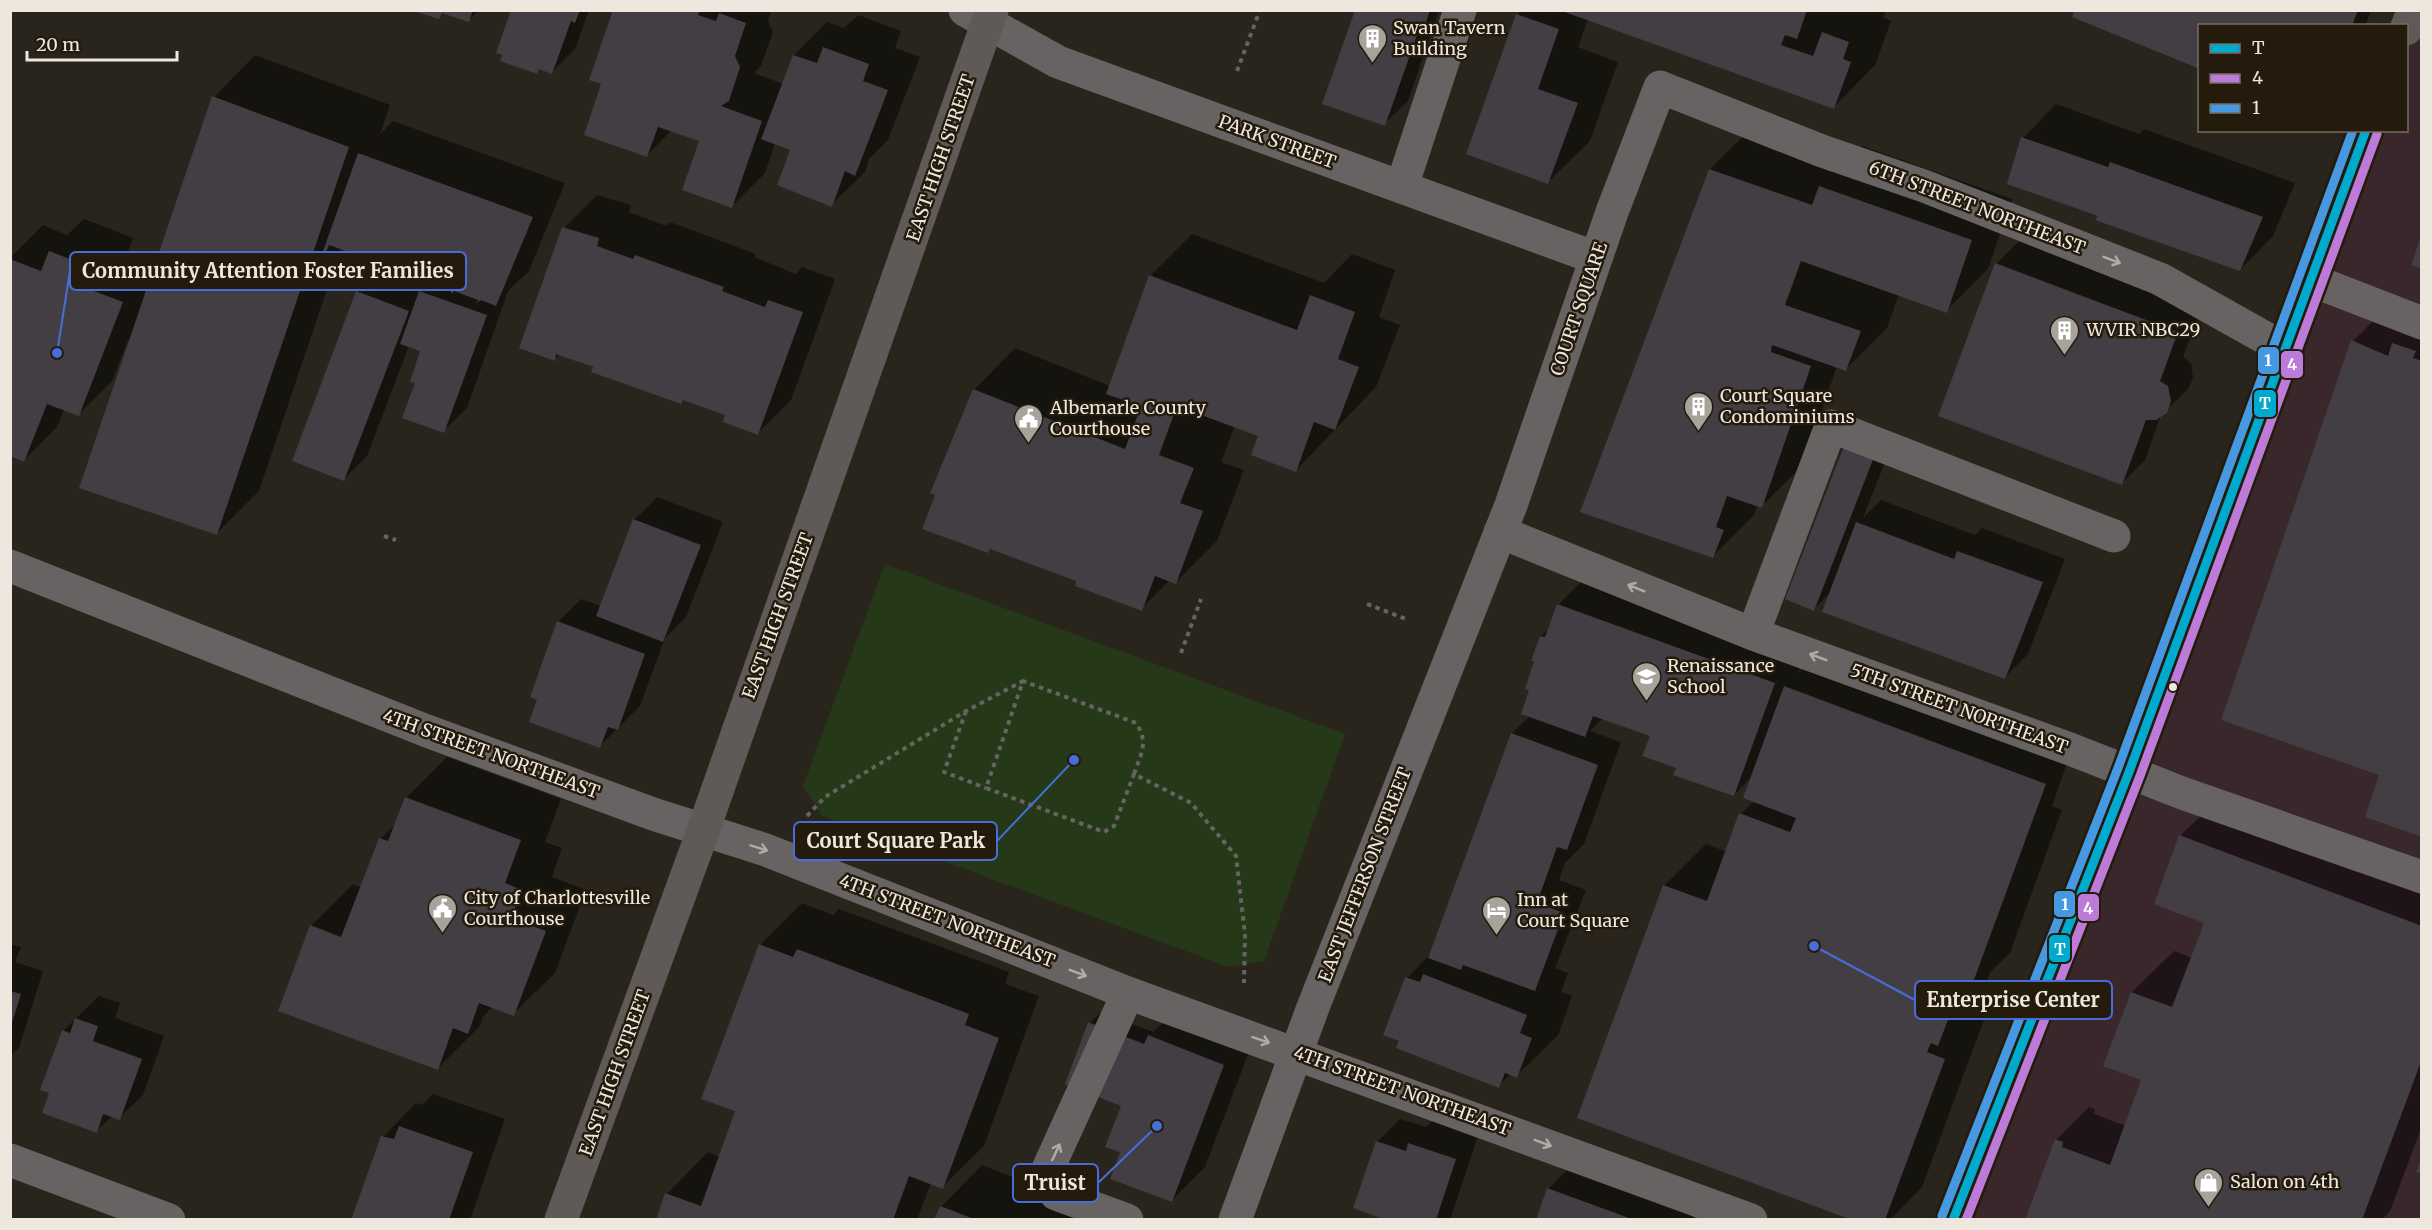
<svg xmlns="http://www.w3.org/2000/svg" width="2432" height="1230" viewBox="0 0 2432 1230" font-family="Merriweather,serif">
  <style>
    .commercial { fill: #39272b }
    .green { fill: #253918 }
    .shadow { fill: #0007 }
    .building { fill: #423e44 }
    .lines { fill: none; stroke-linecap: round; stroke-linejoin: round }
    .path { stroke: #666360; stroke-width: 4; stroke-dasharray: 4.5 4.5; stroke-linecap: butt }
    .minor { stroke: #676363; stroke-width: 33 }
    .major { stroke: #5f5a57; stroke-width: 33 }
    .bus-1-casing { stroke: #241b0d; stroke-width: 14 }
    .bus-2-casing { stroke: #241b0d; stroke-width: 14 }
    .bus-3-casing { stroke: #241b0d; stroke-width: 14 }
    .bus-1 { stroke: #00a9ce; stroke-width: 9 }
    .bus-2 { stroke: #bd7bd9; stroke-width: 9 }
    .bus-3 { stroke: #4699e1; stroke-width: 9 }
    .oneway { stroke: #b1aca7 }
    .bus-dot { fill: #ede7de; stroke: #241b0d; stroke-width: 2 }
    .labels { text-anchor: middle; stroke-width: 5; stroke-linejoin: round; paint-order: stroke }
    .poi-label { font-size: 18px; fill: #ede7de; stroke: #241b0d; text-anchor: start }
    .street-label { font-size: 18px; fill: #ede7de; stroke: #241b0d }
    .leader { fill: none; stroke: #476dd9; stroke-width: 2 }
    .callout-dot { fill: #476dd9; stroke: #241b0d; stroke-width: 2 }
    .callout { fill: #241b0d; stroke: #476dd9; stroke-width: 2 }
    .callout-label { font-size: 20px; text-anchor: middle; font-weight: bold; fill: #ede7de }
    .line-badge { stroke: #241b0d; stroke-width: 2 }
    .badge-label { font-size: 16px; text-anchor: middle; font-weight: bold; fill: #fff }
  </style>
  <rect width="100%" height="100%" fill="#29241c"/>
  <path class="commercial" d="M2421 11V1219L1953 1220 2366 131 2406 130 2407 29Z"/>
  <path class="green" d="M885 564 1345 734 1264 961 1229 967 822 816 803 786Z"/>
  <path class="shadow" d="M418 10H479L469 20 444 12 439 18Z
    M513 10H589L575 49 552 72 541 68 537 72Z
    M614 10H771L768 21 773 32 761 66 754 73 783 84 794 55 827 22 844 28 858 15 901 31 895 48 920 57 888 140 869 159 865 172 831 205 792 149 775 143 765 173 732 206 700 140 672 130 647 155 603 83Z
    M1356 10H1439L1408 101 1384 124Z
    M1522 10H1886L1883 18 1891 21 1875 65 1834 107 1588 19 1578 47 1618 62 1590 141 1548 182 1468 153 1518 14Z
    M2076 10H2371L2365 26H2200Z
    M255 55 390 105 380 134 393 121 565 183 529 271 508 291 467 408 443 431 417 383 422 350 409 346 367 456 344 479 294 460 357 291 380 268 425 285 426 279 341 248 259 491 217 533 130 341 128 340 112 381 79 414 64 409 57 427 24 460 10 455V258L43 225 67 235 84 219 133 238 126 257 155 269 214 97Z
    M2056 104 2139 134 2144 129 2295 183 2273 236 2240 270 2101 215 2008 183 2023 138Z
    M1752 128 1846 161 1862 146 2012 199 1988 269 1946 311 1899 294 1887 328 1846 369 1837 366 1803 465 1761 507 1758 505 1754 515 1712 557 1582 511 1710 169Z
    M597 195 631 205 629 212 666 226 670 222 756 254 754 257 796 274 802 267 835 279 791 400 758 433 727 415 684 399 680 403 560 354 554 359 564 228Z
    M1192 234 1324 283 1352 254 1395 270 1379 317 1400 325 1376 387 1296 470 1260 435 1235 426 1221 462 1244 470 1217 541 1176 582 1170 580 1141 609 1078 580 991 548 988 552 974 390 1015 348 1110 386 1150 276Z
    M2019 241 2201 309 2183 357 2191 363 2193 377 2189 388 2161 415 2145 460 2122 483 1996 264Z
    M2394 300 2422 311V835L2381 774 2353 341Z
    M1869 423 1896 434 1863 518 1881 500 1975 535 1982 528 2065 559 2028 654 2005 677 1832 591 1814 609Z
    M657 497 723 522 686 617 665 638 640 706 600 746 538 699 558 622 581 599 601 606 634 520Z
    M1591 572 1807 649 1798 673 1827 645 2068 760 2052 806 2062 810 2010 953 1990 972 1979 1002 1970 1011 1985 1017 1922 1187 1890 1220H1856L1664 886 1706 844 1727 852 1741 814 1754 801 1752 776 1734 795 1677 767 1652 735 1603 718 1590 731 1621 742 1584 844 1565 863 1559 880 1586 890 1555 968 1568 973 1561 992 1572 996 1558 1035 1516 1076 1511 1074 1498 1086 1385 1034 1407 978 1432 952 1512 733 1530 716 1531 689 1541 636 1550 628 1558 605Z
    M447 757 561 799 545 842 562 848 552 877 586 890 555 973 513 1014 493 1006 483 1017 479 1027 437 1069 311 926 353 884 362 888 380 839 397 823 406 798Z
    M2214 803 2422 880V1126L2390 1211 2382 1220H2026L2056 1140 2089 1107 2095 1109 2094 1114 2126 1126 2143 1079 2105 1065 2132 992 2174 951 2192 958 2205 924 2180 836Z
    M802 903 833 915 839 909 1009 972 1005 984 1039 996 984 1146 942 1187 931 1183 917 1220H657L667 1194 708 1152 720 1157 737 1110 760 945Z
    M10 944 21 947 15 962 43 971 19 1048 10 1056Z
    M99 996 120 1003 115 1018 164 1036 143 1095 119 1118 112 1116 96 1131 51 1092 63 1031Z
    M1183 1003 1257 1031 1205 1167 1172 1200 1122 1151 1123 1105 1090 1023 1101 1012 1153 1032Z
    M433 1094 505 1119 470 1220H353L383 1137 416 1103 422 1105Z
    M1400 1119 1426 1127 1433 1120 1478 1136 1450 1220H1390L1377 1142Z
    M982 1165 1122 1220H936L941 1207Z
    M1571 1166 1695 1211 1692 1220H1537L1548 1189Z"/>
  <path class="building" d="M442 10H473L469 22 442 13 439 19 414 11Z
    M511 10H580L575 23 571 21 552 74 539 69 537 74 500 61 502 55 496 53Z
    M613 10H700L698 15 716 21 719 13 746 23 735 56 740 67 729 101 721 106 762 121 732 208 682 190 699 141 658 127 647 157 584 135 601 84 589 80Z
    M1355 10H1430L1426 22 1422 21 1385 126 1322 104Z
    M1807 10 1797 39 1785 35 1781 45 1813 56 1822 32 1849 42 1843 59 1851 62 1834 109 1562 11Z
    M2074 10H2358L2352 26H2200V69L2072 17Z
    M1516 14 1559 29 1538 89 1578 103 1548 184 1466 154Z
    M823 47 869 64 863 81 888 90 855 176 845 171 832 207 777 185 790 150 761 139 793 55 817 63Z
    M212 96 349 147 217 535 79 488Z
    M2021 137 2108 167 2110 162 2263 217 2240 271 2095 220 2098 216 2007 184Z
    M358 153 533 217 496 306 481 300 476 303 478 300 454 291 451 294V290L427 281 423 288 425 280 400 271 397 274 399 271 374 261 373 265 370 263 372 260 348 251 347 255H344L346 251 329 245 325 255 322 254Z
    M1709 169 1812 205 1819 186 1972 240 1947 313 1801 261 1785 305 1861 331 1846 371 1772 345 1771 352 1811 366 1762 508 1727 496 1716 527 1724 530 1713 558 1580 512Z
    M562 227 599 238 597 246 633 259 635 255 724 287 722 291 765 307 768 300 803 312 758 435 723 422 725 415 683 400 681 404 591 372 593 367 556 354 555 361 519 348Z
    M2421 236H2422V269L2411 265Z
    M49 251 101 271 94 291 123 302 79 416 47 404 24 462 10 456V259L41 271Z
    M1995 263 2178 332 2160 381 2168 386 2171 401 2167 413 2156 420H2146L2122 485 1938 416Z
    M1149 275 1297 330 1310 295 1355 312 1338 359 1359 367 1335 430 1314 422 1296 472 1251 455 1258 436 1177 406 1159 455 1194 468 1180 503 1203 511 1176 584 1155 576 1142 611 1075 586 1076 581 990 549 988 553 922 529 935 495 930 493 973 389 1125 449 1141 406 1106 394Z
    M356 291 409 311 344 481 292 461Z
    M419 291 487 315 444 433 402 418 415 383 410 382 420 351 400 344Z
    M2351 340 2388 356 2392 343 2416 351 2413 358 2422 361V837L2365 817 2379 775 2221 720Z
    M1844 446 1874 457 1814 611 1785 599Z
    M633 519 701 545 663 642 596 616Z
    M1856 522 1954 559 1957 551 2043 582 2005 679 1822 612Z
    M1557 604 1775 683 1734 796 1673 775 1676 768 1642 756 1650 736 1593 716 1585 737 1521 714 1529 690 1525 689 1534 661H1531L1540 636 1545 637Z
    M557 621 645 654 618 730 608 727 600 748 529 722 537 700 530 697Z
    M1784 686 2046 784 1968 996 1952 990 1947 1001 1954 1004 1938 1046 1931 1043 1927 1052 1945 1059 1885 1220H1852L1577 1118 1663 885 1707 901 1739 813 1790 832 1796 818 1743 798Z
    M1511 733 1598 765 1567 850 1557 847 1537 903 1564 913 1535 991 1463 965 1461 970 1428 958Z
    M405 797 521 840 505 883 522 890 511 918 546 931 514 1016 479 1003 468 1034 453 1028 438 1070 278 1011 310 925 341 937 379 838 388 841Z
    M2179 835 2422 926V1059L2362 1220H2025L2055 1139 2063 1142 2062 1147 2110 1165 2141 1080 2103 1066 2131 992 2172 1007 2204 923 2154 904Z
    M759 944 793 957 797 949 969 1014 965 1025 999 1038 943 1189 909 1176 893 1220H656L665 1193 701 1206 735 1111 701 1099Z
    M1423 974 1527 1015 1520 1033 1532 1038 1517 1078 1505 1073 1499 1088 1396 1048 1399 1041 1383 1035 1405 977 1420 982Z
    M10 991 21 994 11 1026H10Z
    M75 1018 98 1026 93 1041 142 1059 120 1120 103 1114 97 1133 42 1113 49 1093 40 1090 62 1030 70 1033Z
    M1088 1022 1144 1044 1148 1035 1224 1065 1172 1202 1110 1179 1120 1152 1105 1147 1121 1106 1065 1084Z
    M399 1126 473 1152 449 1220H351L381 1136 394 1139Z
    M1376 1141 1406 1151 1408 1143 1456 1159 1436 1220H1385L1353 1208Z
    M2421 1159H2422V1174L2416 1172Z
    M1547 1188 1632 1219V1220H1536Z
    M940 1206 974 1219V1220H934Z"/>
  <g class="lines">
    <path class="path" d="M1237 71 1260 10
      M384 536 396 540
      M1367 604 1406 619
      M1181 653 1201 599
      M966 711 944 772 986 788
      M1134 774C1141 754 1149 742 1136 723L1023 681 986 788 1104 832 1114 826 1134 774 1191 803 1236 856 1245 935 1244 983
      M807 816 825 797 966 711 1023 681"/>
    <path class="minor" d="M965 10 1058 62 1596 258
      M1402 186 1460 10
      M2311 280 2422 323
      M1500 532 1753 634 2070 749 2182 793 2422 877
      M10 566 427 731 653 814 766 850 1128 993 1751 1220
      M1753 634 1831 426 2114 536
      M10 1160 169 1220
      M1127 1220 1056 1194 1047 1171 1128 993
      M1235 1220 1312 1010 1511 505 1612 212 1660 87 1822 151 1924 186 2160 279 2285 349"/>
    <path class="major" d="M2406 29 2414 10
      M561 1220 703 831 992 10
      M1953 1220 2129 772 2366 130"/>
    <defs>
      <path id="bus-1" d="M1953 1220 2129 772 2366 130"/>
      <path id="bus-2" d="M1966 1220 2140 776 2377 134"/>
      <path id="bus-3" d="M1942 1216 2118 768 2353 130"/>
    </defs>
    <use href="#bus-1" class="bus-1-casing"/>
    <use href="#bus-2" class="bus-2-casing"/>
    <use href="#bus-3" class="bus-3-casing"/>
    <use href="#bus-1" class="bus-1"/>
    <use href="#bus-2" class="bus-2"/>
    <use href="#bus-3" class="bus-3"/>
  </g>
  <defs><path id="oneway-shaft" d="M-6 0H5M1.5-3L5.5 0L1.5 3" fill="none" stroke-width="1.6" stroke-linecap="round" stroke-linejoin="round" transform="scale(1.5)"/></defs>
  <g class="oneway">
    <use href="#oneway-shaft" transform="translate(2112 260) rotate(21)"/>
    <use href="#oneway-shaft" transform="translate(1636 588) rotate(-158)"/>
    <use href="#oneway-shaft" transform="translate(1818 657) rotate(-160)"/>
    <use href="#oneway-shaft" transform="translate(759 848) rotate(17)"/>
    <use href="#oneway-shaft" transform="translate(1078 973) rotate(21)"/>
    <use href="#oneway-shaft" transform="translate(1261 1040) rotate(19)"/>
    <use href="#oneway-shaft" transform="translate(1543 1143) rotate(20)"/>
    <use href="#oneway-shaft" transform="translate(1056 1152) rotate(-65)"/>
  </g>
  <defs>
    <symbol id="building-pin" viewBox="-11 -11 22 30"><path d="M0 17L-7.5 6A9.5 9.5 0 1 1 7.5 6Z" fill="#a8a39a" stroke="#241b0d"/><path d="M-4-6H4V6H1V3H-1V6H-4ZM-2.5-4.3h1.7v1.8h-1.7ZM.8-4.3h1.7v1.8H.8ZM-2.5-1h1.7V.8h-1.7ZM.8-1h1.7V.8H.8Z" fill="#fff"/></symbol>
    <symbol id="civic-pin" viewBox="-11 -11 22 30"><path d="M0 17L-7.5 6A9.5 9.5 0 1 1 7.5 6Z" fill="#a8a39a" stroke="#241b0d"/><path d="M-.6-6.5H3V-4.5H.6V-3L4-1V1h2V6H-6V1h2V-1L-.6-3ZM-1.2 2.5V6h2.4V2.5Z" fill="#fff"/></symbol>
    <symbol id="school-pin" viewBox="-11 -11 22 30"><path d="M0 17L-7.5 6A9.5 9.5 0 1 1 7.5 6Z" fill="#a8a39a" stroke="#241b0d"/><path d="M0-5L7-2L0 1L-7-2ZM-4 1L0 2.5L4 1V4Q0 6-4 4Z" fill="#fff"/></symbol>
    <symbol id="hotel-pin" viewBox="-11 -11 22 30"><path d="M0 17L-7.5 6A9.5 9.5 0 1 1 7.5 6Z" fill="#a8a39a" stroke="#241b0d"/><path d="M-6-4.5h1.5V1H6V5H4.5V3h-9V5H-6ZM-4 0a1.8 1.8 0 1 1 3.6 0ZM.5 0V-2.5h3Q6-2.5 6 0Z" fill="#fff"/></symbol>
    <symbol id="shop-pin" viewBox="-11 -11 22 30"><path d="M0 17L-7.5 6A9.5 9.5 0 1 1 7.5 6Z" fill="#a8a39a" stroke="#241b0d"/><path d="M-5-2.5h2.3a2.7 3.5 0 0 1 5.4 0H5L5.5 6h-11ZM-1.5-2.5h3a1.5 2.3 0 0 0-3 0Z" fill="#fff"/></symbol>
  </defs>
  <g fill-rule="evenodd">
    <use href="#building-pin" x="1356" y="22" width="33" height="45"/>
    <use href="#building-pin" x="2048" y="314" width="33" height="45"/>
    <use href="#building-pin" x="1682" y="390" width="33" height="45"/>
    <use href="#civic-pin" x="1012" y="402" width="33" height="45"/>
    <use href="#school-pin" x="1630" y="660" width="33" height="45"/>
    <use href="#civic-pin" x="426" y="892" width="33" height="45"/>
    <use href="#hotel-pin" x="1480" y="894" width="33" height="45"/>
    <use href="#shop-pin" x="2192" y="1166" width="33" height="45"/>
  </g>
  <circle class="bus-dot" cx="2173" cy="687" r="5"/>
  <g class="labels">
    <g class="poi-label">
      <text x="1393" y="34">Swan Tavern<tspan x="1393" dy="21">Building</tspan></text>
      <text x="2086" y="336">WVIR NBC29</text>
      <text x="1720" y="402">Court Square<tspan x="1720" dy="21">Condominiums</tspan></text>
      <text x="1050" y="414">Albemarle County<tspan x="1050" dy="21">Courthouse</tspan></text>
      <text x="1667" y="672">Renaissance<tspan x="1667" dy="21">School</tspan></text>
      <text x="464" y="904">City of Charlottesville<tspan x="464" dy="21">Courthouse</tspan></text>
      <text x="1517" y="906">Inn at<tspan x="1517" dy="21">Court Square</tspan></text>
      <text x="2230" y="1188">Salon on 4th</text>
    </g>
    <g class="street-label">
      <text transform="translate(1277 142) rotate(20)" y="6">PARK STREET</text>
      <text transform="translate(941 158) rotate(-71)" y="6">EAST HIGH STREET</text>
      <text transform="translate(1977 208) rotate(21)" y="6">6TH STREET NORTHEAST</text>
      <text transform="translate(1579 309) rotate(-71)" y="6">COURT SQUARE</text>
      <text transform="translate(778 616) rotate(-70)" y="6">EAST HIGH STREET</text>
      <text transform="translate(1959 709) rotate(20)" y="6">5TH STREET NORTHEAST</text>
      <text transform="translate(491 754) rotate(20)" y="6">4TH STREET NORTHEAST</text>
      <text transform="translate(1365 875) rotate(-69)" y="6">EAST JEFFERSON STREET</text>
      <text transform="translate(947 921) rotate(21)" y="6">4TH STREET NORTHEAST</text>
      <text transform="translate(615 1073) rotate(-70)" y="6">EAST HIGH STREET</text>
      <text transform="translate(1402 1091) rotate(20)" y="6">4TH STREET NORTHEAST</text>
    </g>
  </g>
  <path class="leader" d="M57 353L70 271M1074 760L997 841M1814 946L1915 1000M1157 1126L1098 1183"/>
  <g class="callout-dot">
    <circle cx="57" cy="353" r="6"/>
    <circle cx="1074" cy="760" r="6"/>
    <circle cx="1814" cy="946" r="6"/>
    <circle cx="1157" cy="1126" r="6"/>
  </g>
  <g class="callout">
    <rect x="70" y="252" width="396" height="38" rx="6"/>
    <rect x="794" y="822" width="203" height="38" rx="6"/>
    <rect x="1915" y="981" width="197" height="38" rx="6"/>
    <rect x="1013" y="1164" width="85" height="38" rx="6"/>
  </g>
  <g class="callout-label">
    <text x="268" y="278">Community Attention Foster Families</text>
    <text x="896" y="848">Court Square Park</text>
    <text x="2013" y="1007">Enterprise Center</text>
    <text x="1055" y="1190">Truist</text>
  </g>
  <g class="line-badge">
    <rect x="2257" y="346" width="23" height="29" rx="6" fill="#4699e1"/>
    <rect x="2280" y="350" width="24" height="29" rx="6" fill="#bd7bd9"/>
    <rect x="2253" y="389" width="24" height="29" rx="6" fill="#00a9ce"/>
    <rect x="2053" y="890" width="23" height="28" rx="6" fill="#4699e1"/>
    <rect x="2077" y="893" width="23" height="29" rx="6" fill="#bd7bd9"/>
    <rect x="2048" y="934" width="23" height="29" rx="6" fill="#00a9ce"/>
  </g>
  <g class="badge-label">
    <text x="2268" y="366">1</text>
    <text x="2292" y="370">4</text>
    <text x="2265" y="409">T</text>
    <text x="2065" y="910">1</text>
    <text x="2088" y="914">4</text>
    <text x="2060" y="955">T</text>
  </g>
  <rect width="2432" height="1230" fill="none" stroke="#ede7de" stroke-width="24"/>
  <rect x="2198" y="24" width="210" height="108" fill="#241b0d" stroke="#746d61" stroke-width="1.5"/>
  <rect x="2210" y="44" width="30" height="9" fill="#00a9ce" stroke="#746d61" stroke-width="1.5"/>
  <text x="2252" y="54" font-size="18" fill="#ede7de">T</text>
  <rect x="2210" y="74" width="30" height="9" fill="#bd7bd9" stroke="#746d61" stroke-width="1.5"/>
  <text x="2252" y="84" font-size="18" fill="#ede7de">4</text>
  <rect x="2210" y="104" width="30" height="9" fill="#4699e1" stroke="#746d61" stroke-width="1.5"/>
  <text x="2252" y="114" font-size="18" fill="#ede7de">1</text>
  <path d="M27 51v9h150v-9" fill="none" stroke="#ede7de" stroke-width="3"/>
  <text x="36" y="51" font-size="18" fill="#ede7de" stroke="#241b0d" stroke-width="4.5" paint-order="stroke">20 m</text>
</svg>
